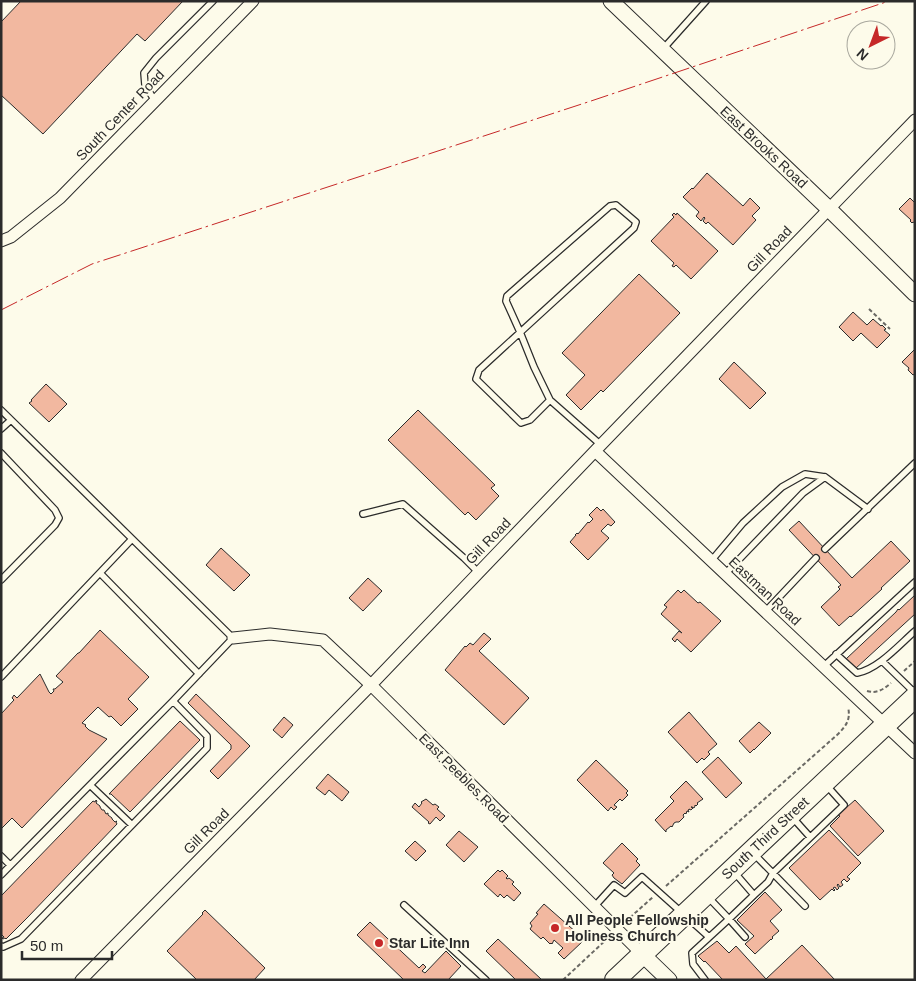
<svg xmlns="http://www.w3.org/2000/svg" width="916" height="981" viewBox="0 0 916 981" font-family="Helvetica,sans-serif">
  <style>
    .building { fill: #f2b8a0; stroke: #2b2b2b }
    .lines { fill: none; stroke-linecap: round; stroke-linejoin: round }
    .lane-casing { stroke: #2b2b2b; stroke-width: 8 }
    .street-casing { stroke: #2b2b2b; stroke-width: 13 }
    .secondary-casing { stroke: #2b2b2b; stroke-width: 17 }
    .highway-casing { stroke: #2b2b2b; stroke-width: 22 }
    .path { stroke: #6a6964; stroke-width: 2; stroke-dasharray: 4 2.5; stroke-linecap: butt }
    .lane { stroke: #fdfbea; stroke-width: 5.5 }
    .street { stroke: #fdfbea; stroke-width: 11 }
    .secondary { stroke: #fdfbea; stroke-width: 15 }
    .highway { stroke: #fdfbea; stroke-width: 20 }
    .power { stroke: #c62828; stroke-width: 1; stroke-dasharray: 18 4 2.5 4; stroke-linecap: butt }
    .poi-dot { fill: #c62828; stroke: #fdfbea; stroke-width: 2 }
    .labels { text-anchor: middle; stroke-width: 4; stroke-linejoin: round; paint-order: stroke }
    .street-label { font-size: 14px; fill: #2b2b2b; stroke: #fdfbea }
    .poi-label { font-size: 14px; font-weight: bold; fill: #2b2b2b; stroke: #fdfbea; text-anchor: start }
  </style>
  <rect width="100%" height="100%" fill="#fdfbea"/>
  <path class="building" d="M21 1H183L145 41 137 34 43 134 1 95V22Z
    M707 173 743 206 750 198 760 208 752 216 756 220 733 245 708 222 706 224 703 221 705 218 704 217 701 221 696 216 699 212 683 197 692 188 693 189Z
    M910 198 915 203V223L913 222 912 223 910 221 911 220 899 209Z
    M674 213 676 215 677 213 718 251 691 279 676 265 674 267 672 266 674 263 651 241 674 217 672 215Z
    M639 274 680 313 603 392 601 390 581 410 566 395 585 375 562 353Z
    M853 312 867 325 873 319 881 326 882 325 886 329 884 330 890 335 877 348 861 333 853 341 839 327Z
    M915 349V374L913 375 908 370 909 368 902 362Z
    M734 362 766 393 750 409 719 379Z
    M46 384 67 404 49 422 29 403 32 401 31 400Z
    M418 410 495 485 491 488 499 496 476 520 468 512 465 515 388 440Z
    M597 507 601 511 603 509 615 522 611 526 608 524 601 531 609 538 588 560 570 542 576 535H575L577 533 578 534 588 522 589 523 593 519 589 515Z
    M799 521 852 578 891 541 910 561 881 588 882 589 871 599 851 617 850 616 839 626 821 607 840 589 838 587 841 585 789 530Z
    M221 548 250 575 234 591 206 565Z
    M368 578 382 591 363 611 349 598Z
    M678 590 681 593 684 590 698 603 700 602 721 621 691 652 677 639 675 642 672 639 679 631 682 633 661 614 667 607 664 605 665 604Z
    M915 595V614L855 669 846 659 896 612 898 609 899 610Z
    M100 630 149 677 128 699 138 709 121 726 111 716 109 717 98 707 82 723 86 725 85 726 89 730 107 739 22 828 12 818 2 828 1 826V714L14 700 12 698 14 695 17 698 40 674 49 692 51 694 54 691 53 689H55L63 682 56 676 78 653H79Z
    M484 633 491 639 479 651 529 698 504 725 445 670 465 646 466 647 470 643 473 645Z
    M196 694 250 746 218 779 210 771 231 749V745L188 703Z
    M689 712 717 744 708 752 710 754 704 760 702 758 697 763 668 732Z
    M284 717 293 725 282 738 273 730Z
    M180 721 200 740 130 812 111 794H109Z
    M759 722 771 733 754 750V749L750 753 739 741Z
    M718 757 742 783 726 798 702 772Z
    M596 760 628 791 626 793 628 795 622 801 620 799 614 805 617 807 614 810 611 807 608 811 577 780Z
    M328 774 349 792 342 801 329 790 325 795 316 788Z
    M686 781 703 799 697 803 698 804 696 806 695 805V806L694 808 692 807H691L693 808 691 810 689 809V810H688L689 812 687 811 686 814 685 813 683 815 684 817 679 822H676L674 823 672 827 671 826 666 830V832L655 820 674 801 670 797Z
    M426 799 433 805 435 804 439 807 437 809 445 816 440 821 436 817 430 824 428 823 429 822 412 807 415 803 419 807 422 803 421 802Z
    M96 800 97 801 96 803 100 806V807L102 810H104L106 814 108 813V815L112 818V819L115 822 117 821 116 822 117 824 27 918 6 939 5 938 3 939 2 938 4 937 1 934V896L93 801 95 802Z
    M855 800 884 831 858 856 830 826 840 816 838 815Z
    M829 830 861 863 847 877 850 879 847 882 844 879 841 882 843 885 840 887 838 884 837 885 839 888 837 890 835 887 833 888 835 890 834 891 832 889 820 900 789 868Z
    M459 831 478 847 464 862 446 845Z
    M415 841 426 851 416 861 405 851Z
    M622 843 638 859 636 861 640 865 622 884 614 878 612 875 614 873 603 863Z
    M498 870 500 872 502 870 508 876 506 878 507 879 509 878 514 882 512 884 521 893 514 901 507 895 504 898 500 894 498 897 484 884Z
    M765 892 782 910 770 921 779 931 772 937 773 938 771 940V939L755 954 745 944 754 936 737 920Z
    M544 904 577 933 576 934 583 941 564 959 558 953 563 948 554 940 552 944 551 943 550 944 543 937 541 939 530 929 532 926 530 923 538 914 536 913Z
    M205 910 265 968 254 980H197L167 951 203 914 202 913Z
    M370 922 419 968 423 964 426 967 422 971 425 973 446 951 461 966 448 980H404L357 935Z
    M498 939 541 979 540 980H516L486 951Z
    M717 941 729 953 736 946 766 979 802 945 835 980H723L705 961 704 962 698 956Z"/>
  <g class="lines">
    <defs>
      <path id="lane" d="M663 49 706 1
        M155 101 145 85 144 73 156 58 213 1
        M550 400 534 367 520 332 506 301 507 296 610 206 616 205 636 222 634 228 479 370 476 379 521 423 530 420 550 400 601 445
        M1 410 233 638 173 701 1 875
        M1 429 11 420
        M1 453 55 510 59 518 55 525 1 580
        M363 514 403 504 464 558 479 573
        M825 549 915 463
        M711 561 743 523 782 487 805 474 825 477 868 509
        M100 573 199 674
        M725 574 803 493 825 477
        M765 612 816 558
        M836 654 857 673C878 669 898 646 915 631
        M882 661 915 693
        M823 667 915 582
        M1 677 132 539
        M90 785 132 825
        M793 818 810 837
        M754 854 805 906
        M1 856 10 865
        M735 873 754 895 729 919 745 937
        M754 895 768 882 773 873 844 805 827 786
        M404 905 486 980
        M594 907 614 885 625 893 642 877 709 937
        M1 946 3 947 21 939 207 748V736L173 701
        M705 980 693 964 692 953 729 919 708 897"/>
      <path id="street" d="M1 241 11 237 60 198 253 1
        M595 451 915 753
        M233 638 270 634 323 640 371 685 642 954
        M81 980 371 685 595 451 915 120"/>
      <path id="secondary" d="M611 1 829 209 915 294
        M642 954 669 980"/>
      <path id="highway" d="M615 980 915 697"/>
    </defs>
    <use href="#lane" class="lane-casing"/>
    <use href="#street" class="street-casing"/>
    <use href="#secondary" class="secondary-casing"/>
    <use href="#highway" class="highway-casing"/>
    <path class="path" d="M869 309 890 329
      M904 671 915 661
      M867 691C877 694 884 689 891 683
      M666 886 837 735C846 726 851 720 848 707
      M625 922 653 897
      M563 980 609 937"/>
    <use href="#lane" class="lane"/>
    <use href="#street" class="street"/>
    <use href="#secondary" class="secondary"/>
    <use href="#highway" class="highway"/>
    <path class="power" d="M1 310 92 264 591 101 889 1"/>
  </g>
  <g class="poi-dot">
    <circle cx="555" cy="928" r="5"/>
    <circle cx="379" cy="943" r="5"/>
  </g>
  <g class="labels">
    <g class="street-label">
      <text transform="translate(120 115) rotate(-46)" y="5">South Center Road</text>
      <text transform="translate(764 147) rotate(43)" y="5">East Brooks Road</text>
      <text transform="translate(769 249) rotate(-46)" y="5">Gill Road</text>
      <text transform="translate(488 541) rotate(-46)" y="5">Gill Road</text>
      <text transform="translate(765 591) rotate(43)" y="5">Eastman Road</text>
      <text transform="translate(464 778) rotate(45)" y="5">East Peebles Road</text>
      <text transform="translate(206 831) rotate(-45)" y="5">Gill Road</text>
      <text transform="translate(765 838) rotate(-43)" y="5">South Third Street</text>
    </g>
    <g class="poi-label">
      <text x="565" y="925">All People Fellowship<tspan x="565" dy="16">Holiness Church</tspan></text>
      <text x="389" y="948">Star Lite Inn</text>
    </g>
  </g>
  <rect width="916" height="981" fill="none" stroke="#2b2b2b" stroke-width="5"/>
  <g transform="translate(871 45) rotate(222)"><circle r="24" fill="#fdfbea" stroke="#a9a89e"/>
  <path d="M0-4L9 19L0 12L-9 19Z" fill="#c62828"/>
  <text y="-8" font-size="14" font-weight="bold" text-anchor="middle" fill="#2b2b2b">N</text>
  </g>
  <path d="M22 951v8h90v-8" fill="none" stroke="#2b2b2b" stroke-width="2.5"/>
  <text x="30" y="951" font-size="15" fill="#2b2b2b" stroke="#fdfbea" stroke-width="4" paint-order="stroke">50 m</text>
</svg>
